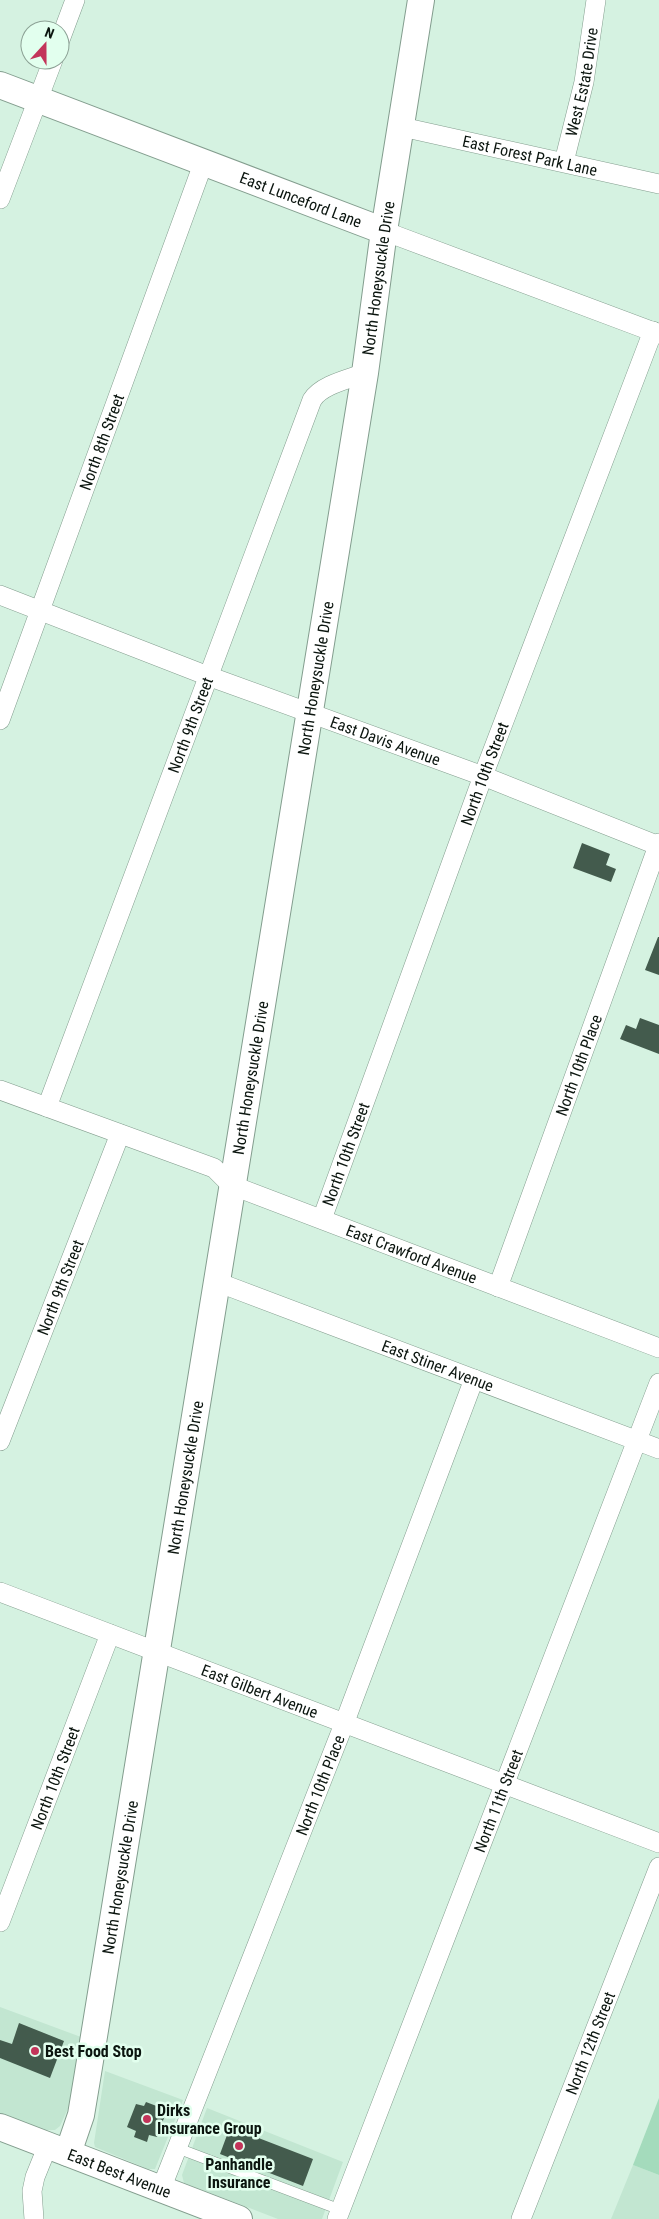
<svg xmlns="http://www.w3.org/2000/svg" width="659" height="2219" viewBox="0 0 659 2219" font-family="'Roboto Condensed',sans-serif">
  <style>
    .built { fill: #c2e6d1 }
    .green { fill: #a4dbbc }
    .building { fill: #435b4d }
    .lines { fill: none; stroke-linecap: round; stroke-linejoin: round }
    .lane-casing { stroke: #839d8e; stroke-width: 11 }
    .street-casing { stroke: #839d8e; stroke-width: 20 }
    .secondary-casing { stroke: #839d8e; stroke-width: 28 }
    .lane { stroke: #fff; stroke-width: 10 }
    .street { stroke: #fff; stroke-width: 19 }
    .secondary { stroke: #fff; stroke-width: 26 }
    .poi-dot { fill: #c3345a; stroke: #e2ffee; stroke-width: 2 }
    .labels { text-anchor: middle; stroke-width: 5; stroke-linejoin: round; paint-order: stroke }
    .street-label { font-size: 16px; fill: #0b150f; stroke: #e2ffee }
    .poi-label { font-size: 16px; font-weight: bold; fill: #0b150f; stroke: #e2ffee; text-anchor: start }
  </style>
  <rect width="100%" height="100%" fill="#d5f2e1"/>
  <path class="built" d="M0 2007 81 2037 71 2102 60 2126 55 2130H43L0 2113Z
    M105 2071 183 2100 155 2169H148L95 2147 94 2143Z
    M207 2108 343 2162 322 2219H278L184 2183 182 2175Z
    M633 2165 659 2175V2219H611Z"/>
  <path class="green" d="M659 2098V2175L633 2165Z"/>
  <path class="building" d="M582 843 610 854 606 865 616 869 611 882 573 868Z
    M658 937H659V975L645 970Z
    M640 1018 659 1025V1054L620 1039 626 1025 636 1029Z
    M19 2023 64 2041 50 2078 0 2058V2040L12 2044Z
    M146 2102 167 2110 157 2137 149 2135 147 2142 134 2137 136 2131 127 2127 136 2104 144 2106Z
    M230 2127 313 2159 303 2186 220 2154Z"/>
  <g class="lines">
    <defs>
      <path id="lane" d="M177 2148 341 2210"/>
      <g id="street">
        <path d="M60 40 75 0"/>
        <path id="s1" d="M402 127 659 184"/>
        <path id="s2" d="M564 162 584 82 596 0"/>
        <path d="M0 199 53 60"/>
        <path d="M384 231 659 334"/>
        <path id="s3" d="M0 595 208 676 483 776 659 846"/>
        <path id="s4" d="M0 720 203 164"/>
        <path id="s5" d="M0 1090 214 1168 231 1185 659 1348"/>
        <path id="s6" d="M47 1107 312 400C321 385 349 379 365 373"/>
        <path id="s7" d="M322 1219 483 776 653 331"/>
        <path id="s8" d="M217 1282 659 1449"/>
        <path id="s9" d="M498 1287 659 843"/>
        <path id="s10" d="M0 1441 120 1134"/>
        <path id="s11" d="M0 1592 659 1843"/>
        <path id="s12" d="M0 1922 110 1634"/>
        <path id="s13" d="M161 2189 344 1724 474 1379"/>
        <path d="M34 2219 32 2191 35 2177 48 2145"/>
        <path id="s14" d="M337 2219 659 1383"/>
        <path id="s15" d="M521 2219 659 1867"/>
      </g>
      <g id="secondary">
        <path id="s16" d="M0 85 384 231"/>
        <path id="s17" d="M0 2127 239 2219"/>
        <path id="s18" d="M68 2153 81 2115 88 2073 365 373 384 231 421 0"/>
      </g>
    </defs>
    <use href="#lane" class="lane-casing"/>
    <use href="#street" class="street-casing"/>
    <use href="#secondary" class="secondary-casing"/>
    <use href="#lane" class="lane"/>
    <use href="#street" class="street"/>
    <use href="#secondary" class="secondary"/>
  </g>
  <g class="poi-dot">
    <circle cx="35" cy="2051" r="5"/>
    <circle cx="147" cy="2119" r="5"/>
    <circle cx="239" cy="2146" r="5"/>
  </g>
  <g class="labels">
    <g class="street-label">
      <text dy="6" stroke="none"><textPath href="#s2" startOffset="82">West Estate Drive</textPath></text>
      <text dy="6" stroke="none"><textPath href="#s1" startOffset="131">East Forest Park Lane</textPath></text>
      <text dy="6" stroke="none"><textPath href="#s16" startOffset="322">East Lunceford Lane</textPath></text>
      <text dy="6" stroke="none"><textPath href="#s18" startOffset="1901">North Honeysuckle Drive</textPath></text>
      <text dy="6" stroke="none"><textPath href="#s4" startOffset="296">North 8th Street</textPath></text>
      <text dy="6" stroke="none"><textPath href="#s18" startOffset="1496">North Honeysuckle Drive</textPath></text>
      <text dy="6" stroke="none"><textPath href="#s6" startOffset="408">North 9th Street</textPath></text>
      <text dy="6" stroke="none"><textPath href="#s3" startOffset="412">East Davis Avenue</textPath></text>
      <text dy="6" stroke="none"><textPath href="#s7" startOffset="474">North 10th Street</textPath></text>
      <text dy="6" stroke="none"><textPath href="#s9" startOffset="236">North 10th Place</textPath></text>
      <text dy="6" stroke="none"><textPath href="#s18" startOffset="1091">North Honeysuckle Drive</textPath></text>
      <text dy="6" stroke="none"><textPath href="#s7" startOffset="69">North 10th Street</textPath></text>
      <text dy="6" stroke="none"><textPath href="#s5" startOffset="445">East Crawford Avenue</textPath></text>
      <text dy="6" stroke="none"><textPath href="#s10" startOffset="165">North 9th Street</textPath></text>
      <text dy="6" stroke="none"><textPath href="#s8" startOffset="236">East Stiner Avenue</textPath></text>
      <text dy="6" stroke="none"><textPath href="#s18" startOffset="686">North Honeysuckle Drive</textPath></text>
      <text dy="6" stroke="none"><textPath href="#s11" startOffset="278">East Gilbert Avenue</textPath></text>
      <text dy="6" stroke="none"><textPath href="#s12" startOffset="154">North 10th Street</textPath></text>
      <text dy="6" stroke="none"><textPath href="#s13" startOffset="434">North 10th Place</textPath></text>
      <text dy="6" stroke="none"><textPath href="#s14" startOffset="448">North 11th Street</textPath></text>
      <text dy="6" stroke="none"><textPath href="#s18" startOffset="281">North Honeysuckle Drive</textPath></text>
      <text dy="6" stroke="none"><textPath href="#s15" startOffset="189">North 12th Street</textPath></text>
      <text dy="6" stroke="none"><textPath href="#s17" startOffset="128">East Best Avenue</textPath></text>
    </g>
    <g class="poi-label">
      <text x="45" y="2057">Best Food Stop</text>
      <text x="157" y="2116">Dirks<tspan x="157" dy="18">Insurance Group</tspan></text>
      <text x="239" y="2170" text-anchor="middle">Panhandle<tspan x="239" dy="18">Insurance</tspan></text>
    </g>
  </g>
  <g transform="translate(45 45) rotate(21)"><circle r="24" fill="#e2ffee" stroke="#8ca195"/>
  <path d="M0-4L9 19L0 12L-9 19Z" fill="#c3345a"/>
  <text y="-8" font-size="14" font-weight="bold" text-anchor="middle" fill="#0b150f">N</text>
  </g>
</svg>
